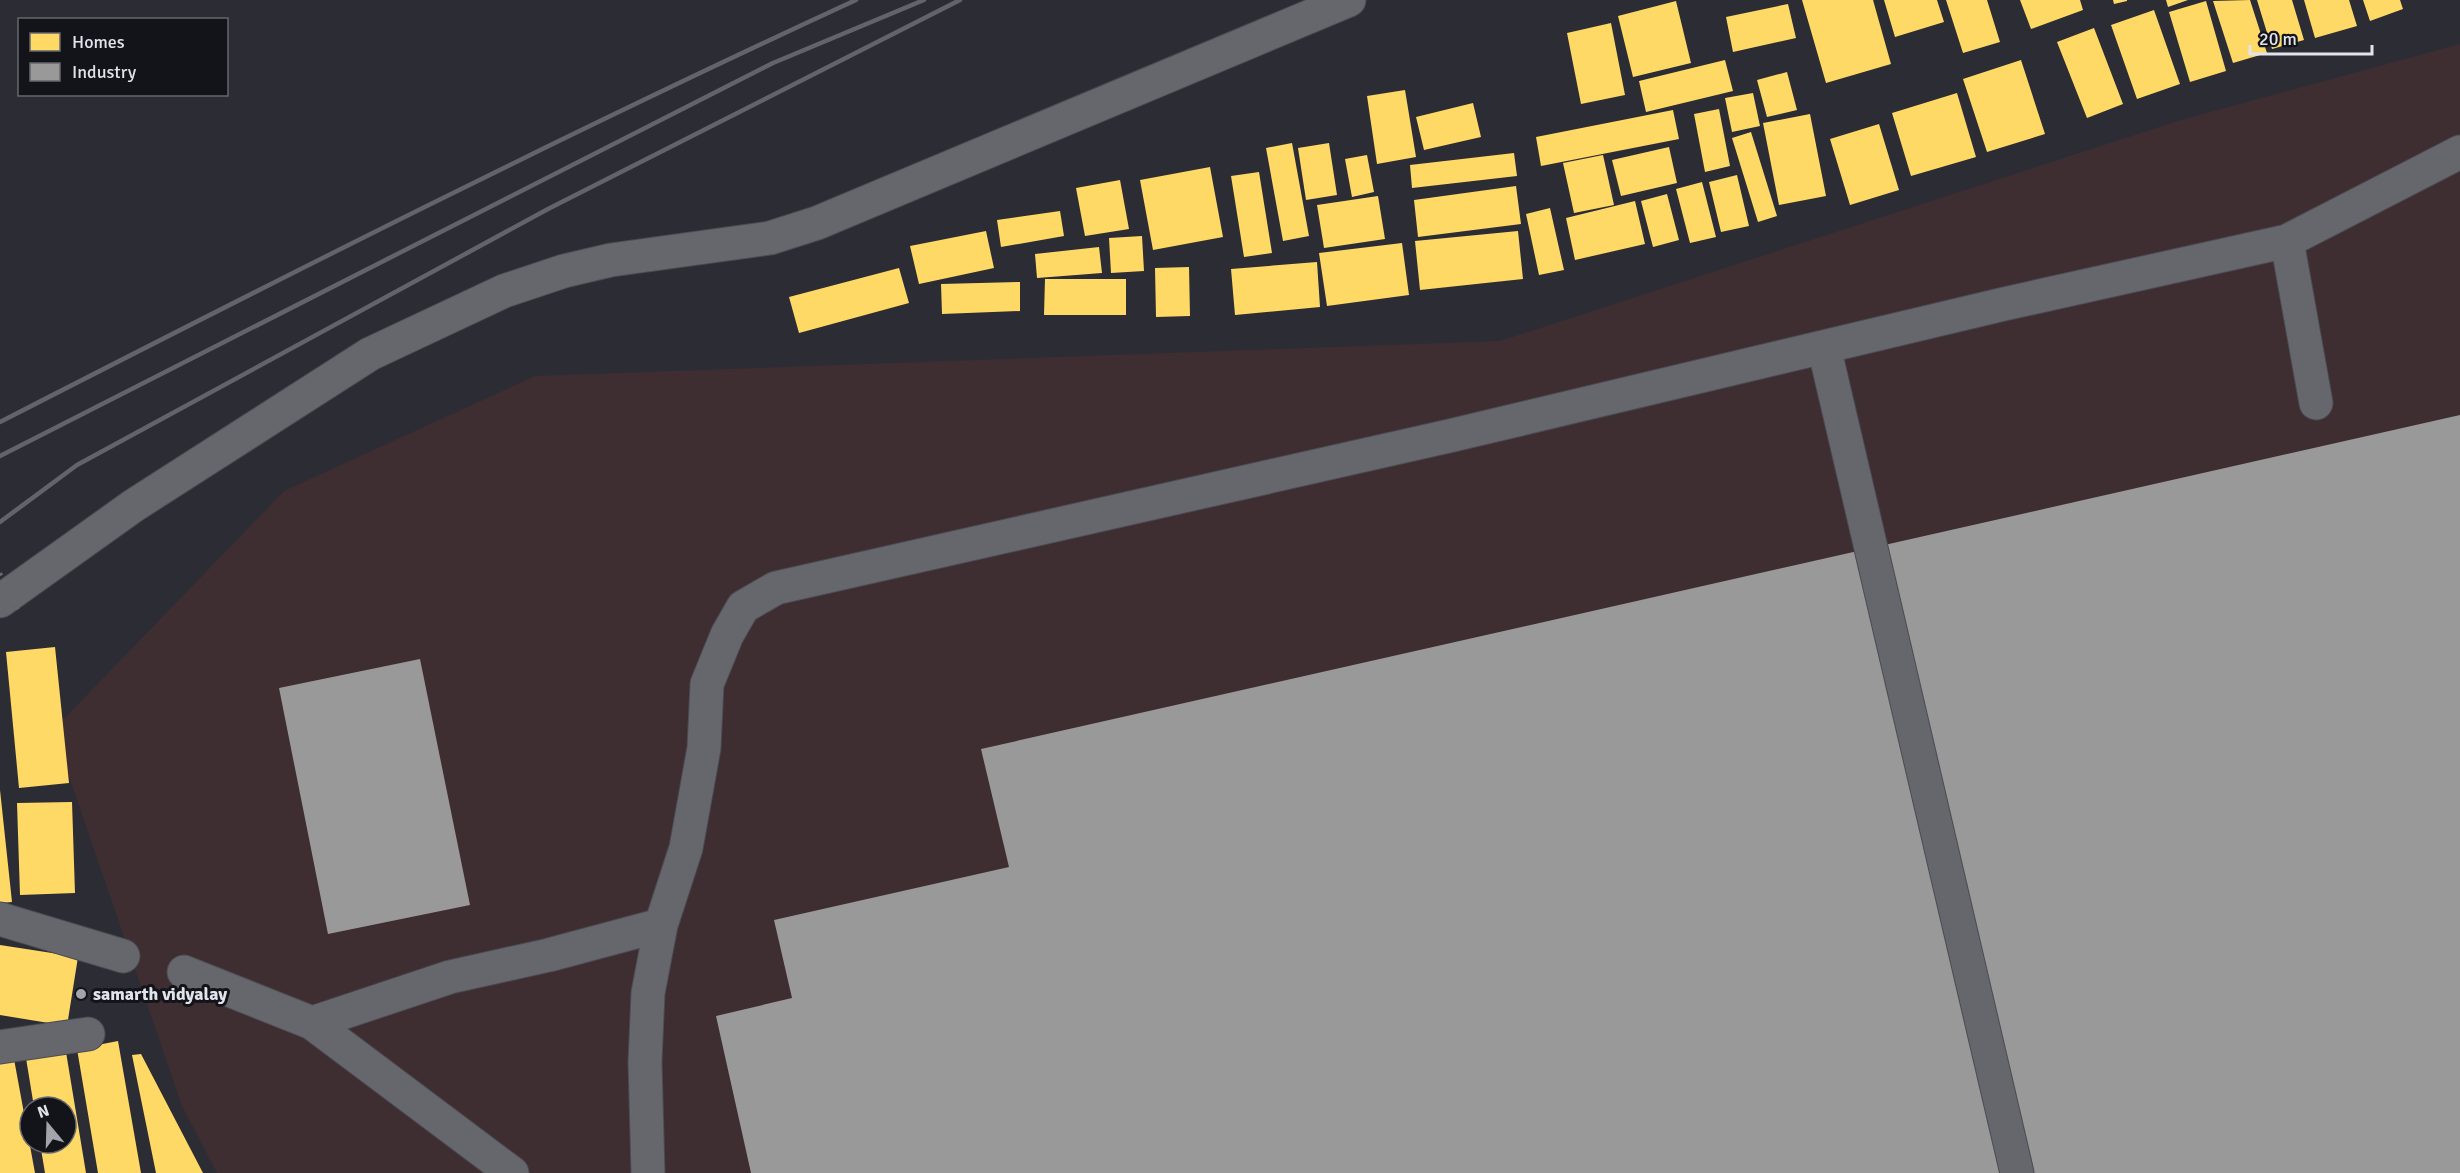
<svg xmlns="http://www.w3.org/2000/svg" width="2460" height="1173" viewBox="0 0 2460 1173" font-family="Signika,sans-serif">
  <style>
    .industrial { fill: #3e2d31 }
    .homes { fill: #ffd966 }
    .industry { fill: #999 }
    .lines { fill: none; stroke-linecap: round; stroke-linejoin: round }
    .minor-casing { stroke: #4b4b52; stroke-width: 35 }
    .minor { stroke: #66676c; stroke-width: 33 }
    .rail { stroke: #63646a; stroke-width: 4.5 }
    .path-bridge { stroke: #68686d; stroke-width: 4; stroke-dasharray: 3 4.5; stroke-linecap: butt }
    .poi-dot { fill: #a2a4ac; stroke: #121419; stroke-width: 2 }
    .labels { text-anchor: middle; stroke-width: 6; stroke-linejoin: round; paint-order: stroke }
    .poi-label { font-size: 18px; font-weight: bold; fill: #e2e4ec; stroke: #121419; text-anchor: start }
  </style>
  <rect width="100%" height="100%" fill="#2c2d34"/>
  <path class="industrial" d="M2460 44V1173H217L182 1106 53 730 284 491 535 376 1500 341 2181 120Z"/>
  <path class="homes" d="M1802 0H1873L1891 64 1826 83Z
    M1884 0H1937L1944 22 1895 37Z
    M1946 0H1987L2000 42 1963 53Z
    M2020 0H2080L2083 10 2031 29Z
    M2113 0H2127V1L2114 4Z
    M2166 0H2188L2168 7Z
    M2250 0 2267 53 2233 63 2213 1Z
    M2257 0H2292L2304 40 2272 49Z
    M2304 0H2349L2357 26 2315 38Z
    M2363 0H2400L2403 9 2370 21Z
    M1676 1 1691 63 1633 77 1618 16Z
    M2206 1 2226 71 2190 82 2169 12Z
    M1788 4 1796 38 1733 52 1726 17Z
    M2154 10 2180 84 2137 99 2111 25Z
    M1611 23 1625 95 1581 104 1567 33Z
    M2094 28 2123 104 2087 118 2057 42Z
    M1725 60 1733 91 1646 112 1639 81Z
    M2021 60 2045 134 1987 152 1963 79Z
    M1787 72 1797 110 1767 117 1757 80Z
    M1405 90 1416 157 1377 164 1367 96Z
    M1753 93 1760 126 1732 132 1725 98Z
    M1957 93 1976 157 1911 176 1892 113Z
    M1473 103 1481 137 1424 150 1416 117Z
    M1719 109 1730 166 1705 172 1694 114Z
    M1673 110 1679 139 1541 166 1536 137Z
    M1810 114 1826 196 1779 205 1763 123Z
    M1879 124 1899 190 1850 205 1830 139Z
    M1751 132 1777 216 1758 222 1732 138Z
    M1292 143 1309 236 1283 241 1266 148Z
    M1329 143 1337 195 1306 200 1298 148Z
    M1669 147 1677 183 1621 196 1612 160Z
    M1514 153 1517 176 1412 188 1410 165Z
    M1367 155 1374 192 1352 197 1345 159Z
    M1603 155 1614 205 1574 213 1563 163Z
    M1210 167 1223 237 1153 250 1140 180Z
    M1259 172 1272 253 1244 257 1231 176Z
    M1737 175 1749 226 1721 232 1709 182Z
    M1120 180 1129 229 1085 236 1076 188Z
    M1702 182 1716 237 1690 243 1676 189Z
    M1516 186 1521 224 1418 237 1414 200Z
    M1667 194 1679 240 1653 247 1641 201Z
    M1378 196 1385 239 1324 248 1317 205Z
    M1635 201 1645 244 1575 260 1566 218Z
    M1550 208 1564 270 1539 275 1526 214Z
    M1060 211 1064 236 1001 247 997 220Z
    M986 231 994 268 919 284 910 246Z
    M1518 231 1523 279 1420 290 1415 241Z
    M1142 236 1144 271 1111 273 1109 238Z
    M1402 243 1409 295 1327 306 1319 253Z
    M1099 247 1102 273 1037 278 1035 254Z
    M1317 262 1320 307 1235 315 1231 269Z
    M1189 267 1190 316 1156 317 1155 268Z
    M899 268 909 303 799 333 789 297Z
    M1045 279H1126V315H1044Z
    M1020 282V311L942 314 941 284Z
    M55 647 69 783 19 788 6 652Z
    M0 790 12 902 0 903Z
    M72 802 75 893 20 895 17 803Z
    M0 945 78 957 67 1026 0 1015Z
    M118 1041 141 1173H98L77 1049Z
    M65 1046 86 1173H45L40 1143H66V1107H34L25 1052Z
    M141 1054 203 1173H156L132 1055Z
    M14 1059 35 1173H0V1062Z"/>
  <path class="industry" d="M2460 415V1173H751L716 1016 792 998 774 920 1009 867 981 749Z
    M420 659 470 905 328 934 279 688Z"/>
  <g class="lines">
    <defs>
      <path id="minor" d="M2287 241 2316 403
        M1824 347 2017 1173
        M0 601 133 506 370 354 504 291 564 271 611 260 770 238 817 223 1349 0
        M0 919 123 956
        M184 972 312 1023 512 1173
        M312 1023 450 977 549 955 661 925
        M0 1047 88 1034
        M648 1173 645 1062 648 993 661 925 686 848 704 748 707 684 727 635 743 607 776 588 1449 436 2004 304 2287 241 2460 152"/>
    </defs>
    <use href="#minor" class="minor-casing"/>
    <use href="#minor" class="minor"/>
    <path class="rail" d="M0 422C283 277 567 133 856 0
      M0 456 773 63 924 0
      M0 522 77 465 548 209 960 0"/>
    <path class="path-bridge" d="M0 573 18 610"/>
  </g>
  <circle class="poi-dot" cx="81" cy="994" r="6"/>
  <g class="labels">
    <g class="poi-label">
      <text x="93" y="1000">samarth vidyalay</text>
    </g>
  </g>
  <rect x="18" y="18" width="210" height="78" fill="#121419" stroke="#65676d" stroke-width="1.5"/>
  <rect x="30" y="33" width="30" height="18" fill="#ffd966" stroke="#65676d" stroke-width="1.5"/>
  <text x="72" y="48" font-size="18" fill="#e2e4ec">Homes</text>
  <rect x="30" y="63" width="30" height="18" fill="#999999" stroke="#65676d" stroke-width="1.5"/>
  <text x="72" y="78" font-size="18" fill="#e2e4ec">Industry</text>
  <g transform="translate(48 1125) rotate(341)"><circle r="28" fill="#121419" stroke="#65676d" stroke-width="1.5"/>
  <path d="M0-4.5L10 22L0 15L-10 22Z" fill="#a2a4ac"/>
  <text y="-9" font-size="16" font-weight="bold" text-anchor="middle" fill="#e2e4ec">N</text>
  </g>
  <path d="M2250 45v9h122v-9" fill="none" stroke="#e2e4ec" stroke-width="3"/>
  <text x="2259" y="45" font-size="18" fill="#e2e4ec" stroke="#121419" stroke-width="4.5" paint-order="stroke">20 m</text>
</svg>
